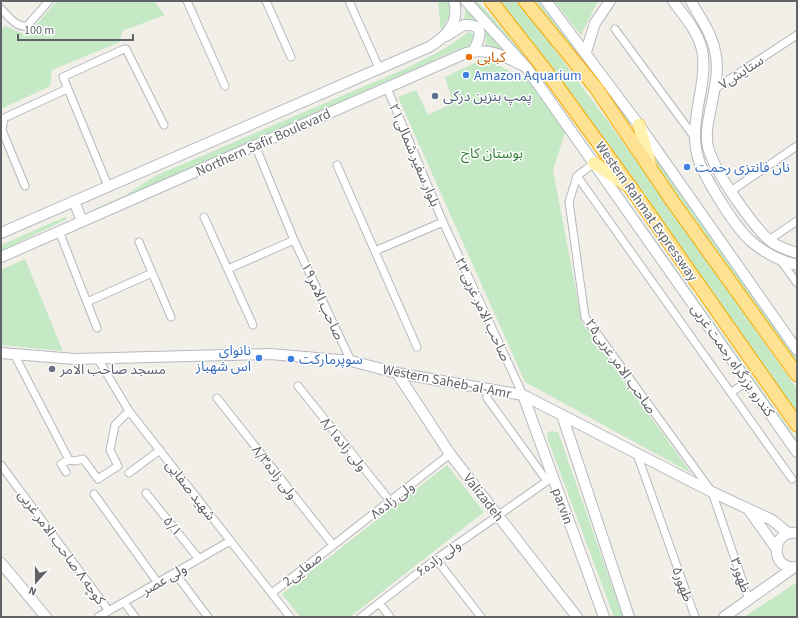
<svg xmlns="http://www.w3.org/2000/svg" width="798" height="618" viewBox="0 0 798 618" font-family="'Source Sans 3','Noto Sans Arabic',sans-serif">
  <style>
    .green { fill: #c5e8c5 }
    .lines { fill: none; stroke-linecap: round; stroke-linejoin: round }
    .street-casing { stroke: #b5b8bc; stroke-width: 9 }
    .secondary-casing { stroke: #b6babf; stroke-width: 12 }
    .primary-casing { stroke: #f2c960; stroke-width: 14 }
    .highway-casing { stroke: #f9ab00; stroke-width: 15 }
    .street { stroke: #fff; stroke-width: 7 }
    .secondary { stroke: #fff; stroke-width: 10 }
    .primary { stroke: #fff2af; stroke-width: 12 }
    .highway { stroke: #fde293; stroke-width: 13 }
    .food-dot { fill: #e8710a; stroke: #fff; stroke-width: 1.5 }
    .shop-dot { fill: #3f7fe0; stroke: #fff; stroke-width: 1.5 }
    .service-dot { fill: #5c6f8a; stroke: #fff; stroke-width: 1.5 }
    .worship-dot { fill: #6b7280; stroke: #fff; stroke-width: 1.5 }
    .labels { text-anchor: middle; stroke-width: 3; stroke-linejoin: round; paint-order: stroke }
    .food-label { font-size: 14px; fill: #c56008; stroke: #fff; text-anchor: start }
    .street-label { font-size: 14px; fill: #5f6368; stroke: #fff }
    .shop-label { font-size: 14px; fill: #366cbe; stroke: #fff; text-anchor: start }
    .service-label { font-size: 14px; fill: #4e5e75; stroke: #fff; text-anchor: start }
    .park-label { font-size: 14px; fill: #348238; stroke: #fff }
    .worship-label { font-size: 14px; fill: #5b616d; stroke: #fff; text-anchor: start }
  </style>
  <rect width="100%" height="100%" fill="#f1efe8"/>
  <path class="green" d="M57 1H154L165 15 122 31 120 42 52 70 50 86 1 109V30L5 26 27 35Z
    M438 1H449V17L441 32Z
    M472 1H477C520 45 555 99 591 149H587C551 98 516 46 472 1Z
    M497 1H516L544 35 615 131 797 389V415L581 107 531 40Z
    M535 1H538L599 78 632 124 625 122 581 60Z
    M554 1H598L581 35Z
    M466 4 506 51 485 46 486 39 484 32 464 22Z
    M469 32 474 34 477 38 475 44 467 48 459 49 94 212V209L124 196 155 176 407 68 444 49Z
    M485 58 530 82 565 133 553 170 582 322 691 473 525 382 398 97 416 90 428 115 453 103 445 77Z
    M649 148 797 357V363L650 157Z
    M606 175 613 180 797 440V445Z
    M65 217 67 219 1 251V245Z
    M25 259 63 351 1 345V270Z
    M551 431 558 432 623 617H614L548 440 547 433Z
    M447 465 484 512 350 617H300L282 594Z
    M796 583 797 617H744Z"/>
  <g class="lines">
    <defs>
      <path id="street" d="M187 1 225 86
        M266 1 291 57
        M349 1 379 68
        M1 9C8 16 17 28 27 26L49 1
        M615 29 695 138
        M387 88 443 222 523 395
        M713 90 797 35
        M255 145 294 240 351 361
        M337 165 417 347
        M577 176 569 202 585 317 712 492 749 600
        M577 176 792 479
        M577 176 594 163
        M25 186 2 130 4 118 67 89
        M108 186 63 77 124 49H126L164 125
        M731 191 797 146
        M204 217 253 325
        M59 231 97 328
        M769 240 797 221
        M139 242 171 317
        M375 251 443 222
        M781 261 797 283
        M228 269 294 240
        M87 302 152 273
        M14 354 69 460
        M98 359 129 411 290 617
        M298 386 390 501
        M487 389V398L547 481
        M731 393 747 381
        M217 398 333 545
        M637 454 695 617
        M1 465 109 611
        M66 472 61 464 69 460 75 461 83 459 98 479 118 466 110 450 115 425 129 411
        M129 473 160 450
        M146 493 199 559
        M94 494 158 583
        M436 559 481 617
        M175 573 208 617
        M272 593 450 454
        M124 602 135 617
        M379 603 390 617
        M98 617 230 541
        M361 617 436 559 553 477"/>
      <path id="secondary" d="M466 1 526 67 797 452
        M546 1 639 125 797 350
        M673 1C685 17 701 35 703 56 706 83 694 110 695 137 695 146 697 155 700 164 709 184 735 228 752 242 765 253 780 261 797 265
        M691 1C701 20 713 34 716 56 720 80 709 107 707 131 706 141 708 150 712 158 719 177 754 227 769 240 777 247 788 250 797 253
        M446 36 464 25C485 24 481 36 474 50
        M586 52 595 23 610 1
        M74 201 82 221
        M1 233 429 47C446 37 460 23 454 1
        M1 257 466 53C489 47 506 57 526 67
        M1 353 75 359 270 354 351 361 397 373 523 395 712 492 772 520 788 533
        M397 373 450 454 577 617
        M523 395 604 617
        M562 415 629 617
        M749 510 776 548
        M1 563 46 617
        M796 567C770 571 770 529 797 533
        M724 617 793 568"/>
      <path id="primary" d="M639 125 650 165
        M594 163 628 186"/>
      <path id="highway" d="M491 1 549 75 631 188 797 425
        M525 1 596 88 673 202 797 375"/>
    </defs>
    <use href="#street" class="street-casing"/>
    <use href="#secondary" class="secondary-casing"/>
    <use href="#primary" class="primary-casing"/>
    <use href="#highway" class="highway-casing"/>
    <use href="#street" class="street"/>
    <use href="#secondary" class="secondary"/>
    <use href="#primary" class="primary"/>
    <use href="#highway" class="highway"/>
  </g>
  <circle class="food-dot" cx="469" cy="57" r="4"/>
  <g class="shop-dot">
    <circle cx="466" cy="75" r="4"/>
    <circle cx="687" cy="167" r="4"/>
    <circle cx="259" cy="358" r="4"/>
    <circle cx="291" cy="359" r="4"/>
  </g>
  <circle class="service-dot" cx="435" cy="96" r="4"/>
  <circle class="worship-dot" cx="52" cy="369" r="4"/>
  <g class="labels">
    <g class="food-label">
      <text x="477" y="62">کبابی</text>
    </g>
    <g class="street-label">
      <text transform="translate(741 72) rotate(-33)" y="5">ستایش۷</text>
      <text transform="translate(263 142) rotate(-24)" y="5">Northern Safir Boulevard</text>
      <text transform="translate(415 155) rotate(67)" y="5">بلوار سفیر شمالی۲۱</text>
      <text transform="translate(647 211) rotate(55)" y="5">Western Rahmat Expressway</text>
      <text transform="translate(323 301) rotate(65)" y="5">صاحب الامر۱۹</text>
      <text transform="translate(483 309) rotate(65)" y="5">صاحب الامر غربی۲۳</text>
      <text transform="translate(733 360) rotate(55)" y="5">کندرو بزرگراه رحمت غربی</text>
      <text transform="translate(621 366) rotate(55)" y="5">صاحب الامر غربی۲۵</text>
      <text transform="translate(447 381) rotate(11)" y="5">Western Saheb-al-Amr</text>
      <text transform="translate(344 444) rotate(51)" y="5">ولی زاده۸/۱</text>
      <text transform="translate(275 472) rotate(52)" y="5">ولی زاده۸/۳</text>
      <text transform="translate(191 490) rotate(52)" y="5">شهید صفایی</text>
      <text transform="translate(484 497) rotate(52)" y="5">Valizadeh</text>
      <text transform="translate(392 500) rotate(-38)" y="5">ولی زاده۸</text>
      <text transform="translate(563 506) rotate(70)" y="5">parvin</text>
      <text transform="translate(173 526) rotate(52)" y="5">۵/۱</text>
      <text transform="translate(62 547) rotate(54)" y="5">کوچه ۸ صاحب الامر غربی</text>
      <text transform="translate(438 558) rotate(-36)" y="5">ولی زاده۶</text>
      <text transform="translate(302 569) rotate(-38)" y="5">2صفایی</text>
      <text transform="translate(741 575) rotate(71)" y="5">ظهور۳</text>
      <text transform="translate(164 579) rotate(-30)" y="5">ولی عصر</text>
      <text transform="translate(683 584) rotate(70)" y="5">ظهور۵</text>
    </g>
    <g class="shop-label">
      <text x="474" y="80">Amazon Aquarium</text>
      <text x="695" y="172">نان فانتزی رحمت</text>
      <text x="251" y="355" text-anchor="end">نانوای<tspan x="251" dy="16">اس شهباز</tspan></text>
      <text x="299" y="364">سوپرمارکت</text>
    </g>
    <g class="service-label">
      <text x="443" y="101">پمپ بنزین درکی</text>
    </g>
    <g class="park-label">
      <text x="492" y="158">بوستان کاج</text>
    </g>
    <g class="worship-label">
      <text x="60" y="374">مسجد صاحب الامر</text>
    </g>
  </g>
  <rect width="798" height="618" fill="none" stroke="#5f6368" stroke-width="4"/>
  <g transform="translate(36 582) rotate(201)" stroke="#ffffff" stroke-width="3" paint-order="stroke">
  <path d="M0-3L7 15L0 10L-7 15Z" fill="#5f6368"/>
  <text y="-6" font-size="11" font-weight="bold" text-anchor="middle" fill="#5f6368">N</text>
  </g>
  <path d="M18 34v6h115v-6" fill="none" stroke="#5f6368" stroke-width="2"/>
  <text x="24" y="34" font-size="12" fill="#5f6368" stroke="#ffffff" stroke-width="3" paint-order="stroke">100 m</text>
</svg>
